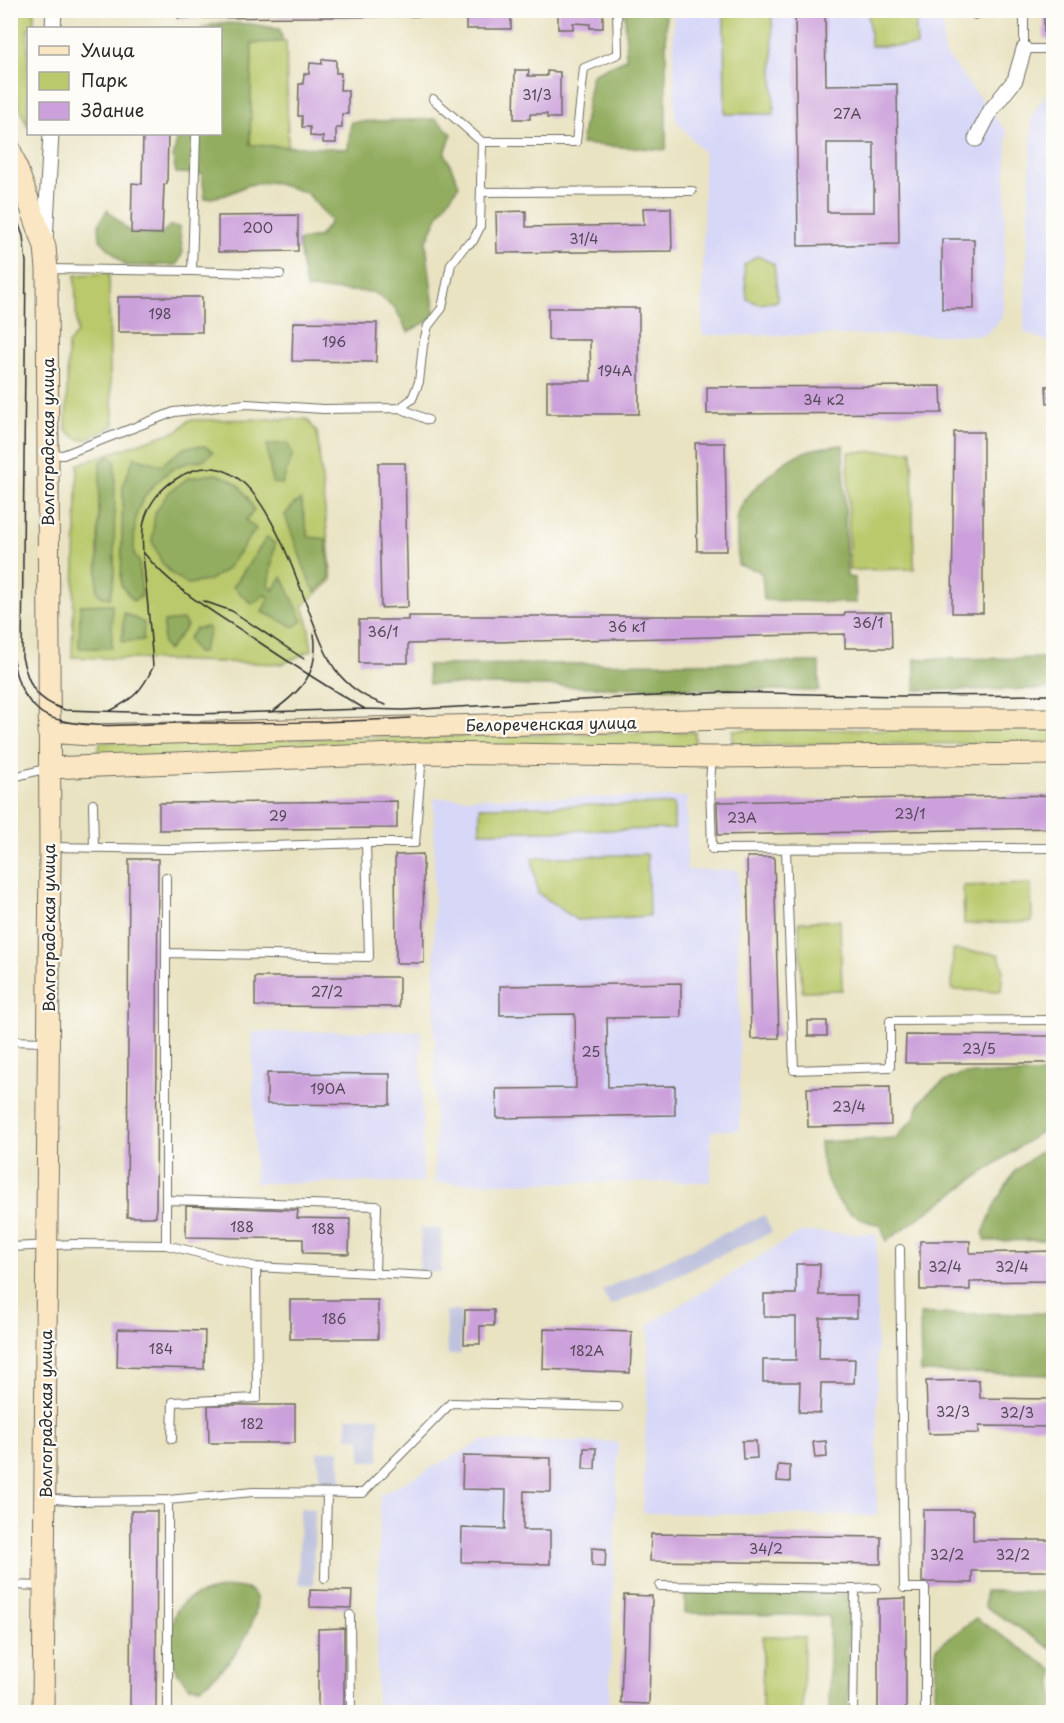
<svg xmlns="http://www.w3.org/2000/svg" width="1064" height="1723" viewBox="0 0 1064 1723" font-family="'Playpen Sans',sans-serif">
  <style>
    .built { fill: #d7d7f8 }
    .industrial { fill: #bfc2dd }
    .green { fill: #bac96c; stroke: #727a4c; stroke-width: 1.5 }
    .forest { fill: #93ad60; stroke: #5f6c46; stroke-width: 1.5 }
    .building { fill: #cca1db; fill-rule: evenodd }
    .lines { fill: none; stroke-linecap: round; stroke-linejoin: round }
    .lane-casing { stroke: #6e6b60; stroke-width: 10 }
    .street-casing { stroke: #6e6b60; stroke-width: 17 }
    .secondary-casing { stroke: #6e6b60; stroke-width: 23 }
    .lane { stroke: #fff; stroke-width: 8 }
    .street { stroke: #fff; stroke-width: 15 }
    .secondary { stroke: #fbe6c3; stroke-width: 21 }
    .tram { stroke: #2b2b2b; stroke-width: 1.5 }
    .labels { text-anchor: middle; stroke-width: 4.5; stroke-linejoin: round; paint-order: stroke }
    .number-label { font-size: 14px; fill: #534857 }
    .street-label { font-size: 16px; fill: #2b2b2b; stroke: #fdfcf7 }
  </style>
  <rect width="100%" height="100%" fill="#fdfcf7"/>
  <filter id="ink" filterUnits="userSpaceOnUse"><feTurbulence type="fractalNoise" baseFrequency=".0167" numOctaves="2"/><feDisplacementMap in="SourceGraphic" scale="12" xChannelSelector="R" yChannelSelector="G"/><feConvolveMatrix kernelMatrix="1 2 1 2 8 2 1 2 1" color-interpolation-filters="sRGB"/></filter>
  <filter id="wash" filterUnits="userSpaceOnUse"><feTurbulence type="fractalNoise" baseFrequency=".008" numOctaves="4" result="noise"/><feDisplacementMap in="SourceGraphic" scale="24" xChannelSelector="R" yChannelSelector="G"/><feGaussianBlur stdDeviation="1.35" result="paint"/><feColorMatrix in="noise" values="0 0 0 0 0 0 0 0 0 0 0 0 0 0 0 0 0 1.4 0 .05"/><feComposite in="paint" operator="in"/></filter>
  <g filter="url(#wash)">
    <rect width="100%" height="100%" fill="#e9e3c2"/>
    <path class="built" d="M673 11H943L944 52 1007 132 1003 316 996 325 985 335H702L704 153 675 119Z
      M1053 86V344L1024 332 1032 114Z
      M687 797V870H738L740 1130 711 1131V1182L435 1183 434 798Z
      M421 1031 423 1182 255 1183 252 1032Z
      M800 1232 877 1234V1516L643 1513 649 1324Z
      M482 1441 618 1442 609 1712 376 1711 380 1495Z"/>
    <path class="industrial" d="M764 1215 772 1232 610 1306 602 1290Z
      M421 1228 442 1229 441 1272H419Z
      M446 1311H461V1354L448 1355Z
      M347 1417H379V1461H361V1438H347Z
      M339 1450 342 1484 320 1486 317 1452Z
      M300 1508 315 1509 313 1585 298 1584Z"/>
    <path class="green" d="M10 11H34V28H28V127L11 86Z
      M724 11H772L774 114H725Z
      M868 11H915L917 46H871Z
      M286 41 288 147 250 145 252 43Z
      M757 256 774 264 778 301 759 304 747 299 744 265Z
      M109 273 110 376 114 425C105 430 89 442 78 439 74 437 69 432 66 430L68 344 77 333 75 275Z
      M307 419 317 432 332 580 303 606 308 623 312 650 282 664 72 657 78 464 179 430 189 420Z
      M912 451 914 569 849 570 848 452Z
      M1053 729V743L732 745 733 730Z
      M695 732V746L101 759 98 753 100 742Z
      M674 804V829L480 832V807Z
      M647 854 649 916 577 920 538 893 532 858Z
      M1031 884 1032 922 964 924 963 886Z
      M840 920 842 990 802 991 799 922Z
      M953 950 998 954 1003 967 1001 991 952 990Z
      M763 1636 804 1637 803 1712H762Z"/>
    <path class="forest" d="M625 11H666V150L581 144 592 74 626 59Z
      M220 23 251 24 280 29 283 42 252 43 250 145 348 149 351 122 436 119 452 134 445 153 459 185 440 212 426 243 435 317 408 332 395 308 373 292 306 289 298 241 320 236 331 221 307 193 271 182 248 185 226 195 205 199 202 174 176 173 173 158 178 134H220V28H201Z
      M107 210 131 233 162 234 169 226 179 227 183 252 177 265 126 266 100 240 99 224Z
      M287 443 293 454 282 484 272 483 267 445Z
      M843 445 847 577 855 578 856 603 764 600 762 574 757 570 738 565C738 553 735 524 738 514 744 494 779 464 797 455 811 448 827 447 843 445Z
      M205 446 213 452C202 464 198 459 184 464 164 471 143 493 137 513 133 526 135 542 134 555L139 561 142 596 133 601 121 585 123 486 134 457 161 465 186 447Z
      M109 456 115 460 114 578 110 598 101 596 97 592 100 462Z
      M215 474C237 479 245 489 254 510L246 520 256 529 226 570 208 581 187 584 172 574 162 563 152 541 155 513 168 493 188 478Z
      M301 500 308 537 326 539 330 578 315 592 308 578 285 515 294 504Z
      M267 537 275 544 268 585 273 590 282 577 303 621 294 627 262 612 269 597 265 595 252 604 233 587Z
      M112 604V648H79L80 605Z
      M124 613 144 623 143 640 122 642Z
      M183 620 187 626 168 651 163 644 164 622Z
      M207 627 210 631 202 653H197L188 639 195 629Z
      M1053 658V689L915 690V659Z
      M819 662V691L429 684 427 665Z
      M964 1074H1053V1123L886 1241 881 1225C874 1223 866 1222 859 1218 832 1206 821 1169 820 1142L897 1138C902 1129 907 1127 913 1120 917 1116 917 1108 920 1103 929 1089 948 1078 964 1074Z
      M1053 1142V1240L986 1241 983 1233 996 1202 1015 1171Z
      M1053 1313V1375L921 1372 920 1314Z
      M234 1587C240 1588 248 1588 252 1592 259 1597 256 1606 255 1614 246 1645 227 1668 201 1687L189 1686C185 1681 180 1677 177 1671 168 1655 168 1612 185 1601 195 1594 222 1588 234 1587Z
      M685 1591 849 1594 848 1712H829V1616L685 1613Z
      M985 1591 1053 1592V1650L985 1606Z
      M976 1618 1053 1670V1712H973V1706L935 1705 936 1648Z"/>
    <g id="blocks">
      <path class="building" d="M178 10H511V29H466V16L178 18Z
        M558 10H603V28H590V24L573 23V29H558Z
        M1044 10H1054V38L1044 39Z
        M825 12 826 85 897 84 899 244 798 246 795 13ZM827 143H874V212H827Z
        M322 59 336 60V73H341L340 90H348V114H342V128H336V143H323V137L310 136V127H302V116H298L299 84H303L304 74H309L310 63 322 64Z
        M515 70H529L528 76H547V71L560 72V118H547V114H530V119H514Z
        M143 134H168L167 184 164 185 162 234 131 233 132 183 142 184Z
        M643 208H671L672 251 497 253 496 212 526 211V227L644 225Z
        M298 215V251L218 252V216Z
        M942 239H974V309H942Z
        M118 297H202V332H118Z
        M548 308H639V414H547V381H591L590 340H548Z
        M293 322 377 323 376 362 292 361Z
        M941 386 942 413 707 414V387Z
        M1046 386H1054V402L1047 403Z
        M954 432H983V613H952Z
        M695 443H725L727 551H697Z
        M378 463H405L408 607 381 608Z
        M845 612H891L892 648H845V634L408 644V663H359V620H408V616H844Z
        M1054 795V828L718 835 717 802Z
        M397 801V828L159 830V803Z
        M423 854 424 963H396L395 855Z
        M747 857H774L779 1038 751 1039Z
        M129 859H158L156 1217H127Z
        M255 977H399V1007L255 1006Z
        M681 983V1017L607 1018 608 1087 675 1086V1115L497 1118 496 1089 576 1088 575 1014 500 1015V986Z
        M808 1021H827V1036H808Z
        M906 1035 1054 1036V1063H905Z
        M267 1073 390 1074V1105L267 1104Z
        M890 1087 891 1125 808 1127 807 1088Z
        M186 1206 298 1210 297 1218 350 1219 349 1254 303 1253V1239L186 1237Z
        M920 1241H970V1253L1054 1251V1281L970 1282V1290H920Z
        M796 1264H820L819 1295H857V1318H820L819 1359H855L854 1383H821L820 1413 799 1412 800 1382H763V1360H796V1317H764V1294H796Z
        M290 1300H378V1339H290Z
        M465 1310H494V1326H480V1344H464Z
        M118 1329 205 1331 204 1369 117 1367Z
        M544 1329 632 1332 630 1373 543 1369Z
        M979 1380 980 1398 1054 1399V1427L979 1426V1433L928 1434 926 1381Z
        M208 1405H295V1443H209Z
        M742 1441H756L757 1458 743 1459Z
        M826 1441 827 1457 815 1458 813 1442Z
        M584 1448H596L595 1469H583Z
        M463 1456 551 1458V1492L524 1491 523 1530H550V1564L461 1562 462 1528 505 1529 506 1490 462 1489Z
        M778 1465 790 1466V1482L777 1481Z
        M923 1510H973V1540H1054V1571H972V1583L922 1582Z
        M131 1511H157L156 1712H130Z
        M651 1534 881 1537V1564L650 1561Z
        M592 1548 606 1549 605 1567 592 1566Z
        M310 1590 352 1591 351 1608 310 1607Z
        M624 1595 652 1596 649 1704 621 1703Z
        M906 1598V1712H878V1599Z
        M344 1628V1712H318V1629Z"/>
    </g>
  </g>
  <g filter="url(#ink)">
    <use href="#blocks" fill-opacity="0" stroke="#6e6b60" stroke-width="1.5"/>
    <g class="lines">
      <defs>
        <path id="lane" d="M975 10V15
          M1024 10V49H1054
          M433 99 482 142
          M481 192 692 191
          M48 269 192 271 280 274
          M192 271 196 134
          M400 408 412 399 419 382 423 345 428 326 442 308 451 264 464 247 473 241 480 227 482 142H576L584 68 618 54 617 10
          M51 454 63 455 174 412 246 404 323 409 400 408 428 420
          M712 757 710 782 712 849 1054 848
          M10 778 48 768
          M93 804 94 848
          M52 847 170 849 366 843
          M786 849 794 1070 890 1067V1021L1054 1020
          M166 953 369 957 366 843H415L422 754
          M10 1041 47 1042
          M166 1200 377 1206 375 1272
          M166 1245V877
          M10 1247 75 1244 166 1245 256 1267 429 1276
          M900 1249 904 1588H925V1712
          M172 1439 173 1402 257 1398 256 1267
          M47 1498 74 1501 168 1500 253 1492 363 1493 451 1403 618 1407
          M325 1578 327 1493
          M10 1585 44 1586
          M660 1586 855 1589 853 1712
          M855 1589 876 1588
          M350 1615 351 1712
          M168 1712V1500"/>
        <path id="street" d="M53 28 54 10
          M976 139 991 110 1015 80 1024 49
          M45 241 51 134"/>
        <path id="secondary" d="M10 149 45 247 47 269 50 847 43 1712
          M48 732 89 735 728 719H1054
          M49 768 422 753 712 757 1054 754"/>
      </defs>
      <use href="#lane" class="lane-casing"/>
      <use href="#street" class="street-casing"/>
      <use href="#secondary" class="secondary-casing"/>
      <use href="#lane" class="lane"/>
      <use href="#street" class="street"/>
      <use href="#secondary" class="secondary"/>
      <path class="tram" d="M10 199 23 236 26 262 22 657C29 687 36 700 65 710L196 714 364 709 403 710 727 692 899 696 1054 695
        M143 552C170 586 208 609 244 632 284 659 323 685 365 709
        M203 601 232 611 304 659
        M12 630C11 658 14 690 38 710 44 716 54 719 63 721 99 729 140 724 177 723 254 723 332 723 410 718
        M110 711C133 699 142 691 153 667 151 637 148 607 145 576 144 559 140 539 144 522 148 504 161 488 176 479 268 418 301 620 335 669 347 686 366 699 386 705
        M272 712C301 691 320 673 314 634"/>
    </g>
  </g>
  <g class="labels">
    <g class="number-label">
      <text x="537" y="100">31/3</text>
      <text x="847" y="119">27А</text>
      <text x="258" y="233">200</text>
      <text x="584" y="244">31/4</text>
      <text x="160" y="319">198</text>
      <text x="334" y="347">196</text>
      <text x="615" y="376">194А</text>
      <text x="824" y="405">34 к2</text>
      <text x="868" y="628">36/1</text>
      <text x="627" y="632">36 к1</text>
      <text x="383" y="637">36/1</text>
      <text x="910" y="819">23/1</text>
      <text x="278" y="821">29</text>
      <text x="742" y="823">23А</text>
      <text x="327" y="997">27/2</text>
      <text x="979" y="1054">23/5</text>
      <text x="591" y="1057">25</text>
      <text x="328" y="1094">190А</text>
      <text x="849" y="1112">23/4</text>
      <text x="242" y="1232">188</text>
      <text x="323" y="1234">188</text>
      <text x="945" y="1272">32/4</text>
      <text x="1012" y="1272">32/4</text>
      <text x="334" y="1324">186</text>
      <text x="161" y="1354">184</text>
      <text x="587" y="1356">182А</text>
      <text x="953" y="1417">32/3</text>
      <text x="1017" y="1418">32/3</text>
      <text x="252" y="1429">182</text>
      <text x="766" y="1554">34/2</text>
      <text x="947" y="1560">32/2</text>
      <text x="1013" y="1560">32/2</text>
    </g>
    <g class="street-label">
      <text transform="translate(48 442) rotate(-90)" y="6">Волгоградская улица</text>
      <text transform="translate(551 724) rotate(-1)" y="6">Белореченская улица</text>
      <text transform="translate(49 928) rotate(-90)" y="6">Волгоградская улица</text>
      <text transform="translate(46 1414) rotate(-90)" y="6">Волгоградская улица</text>
    </g>
  </g>
  <rect width="1064" height="1723" fill="none" stroke="#fdfcf7" stroke-width="36"/>
  <rect x="27" y="27" width="195" height="108" fill="#fdfcf7" stroke="#a9a8a5" stroke-width="1.5"/>
  <rect x="39" y="46" width="30" height="9" fill="#fbe6c3" stroke="#a9a8a5" stroke-width="1.5"/>
  <text x="81" y="57" font-size="18" fill="#2b2b2b">Улица</text>
  <rect x="39" y="72" width="30" height="18" fill="#bac96c" stroke="#a9a8a5" stroke-width="1.5"/>
  <text x="81" y="87" font-size="18" fill="#2b2b2b">Парк</text>
  <rect x="39" y="102" width="30" height="18" fill="#cca1db" stroke="#a9a8a5" stroke-width="1.5"/>
  <text x="81" y="117" font-size="18" fill="#2b2b2b">Здание</text>
</svg>
